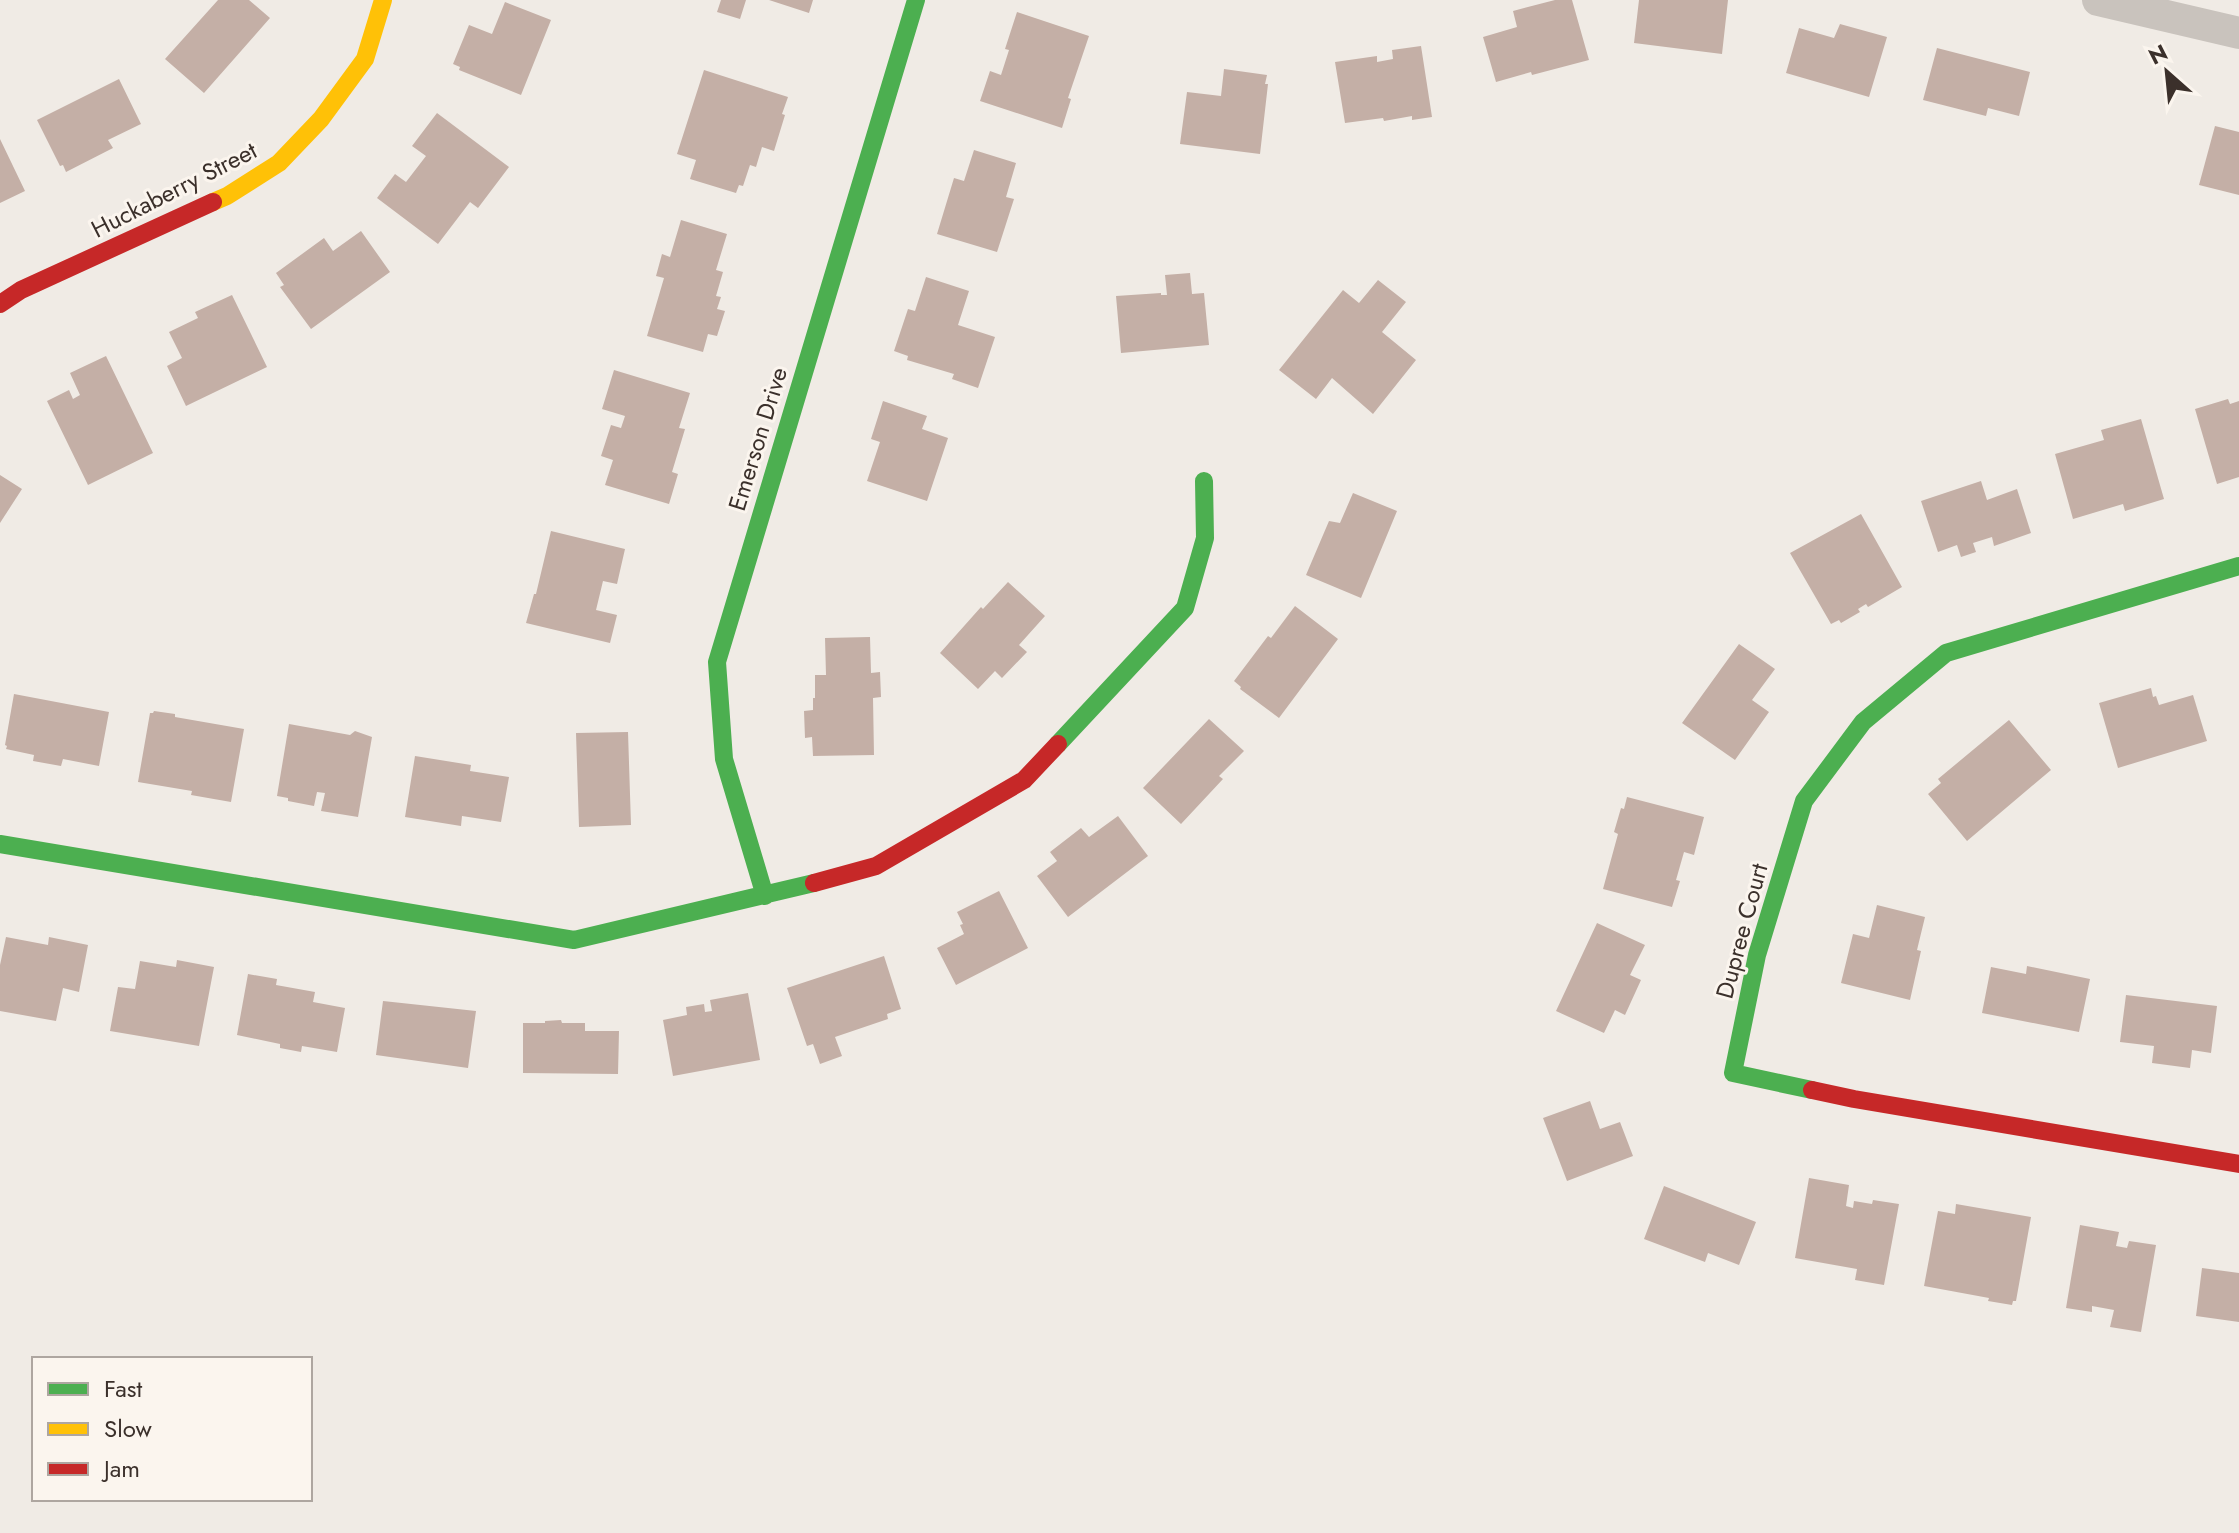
<svg xmlns="http://www.w3.org/2000/svg" width="2239" height="1533" viewBox="0 0 2239 1533" font-family="Jost,sans-serif">
  <style>
    .building { fill: #c4afa6 }
    .lines { fill: none; stroke-linecap: round; stroke-linejoin: round }
    .street { stroke: #c9c3bd; stroke-width: 32 }
    .fast { stroke: #4caf50; stroke-width: 18 }
    .slow { stroke: #ffc107; stroke-width: 18 }
    .jam { stroke: #c62828; stroke-width: 18 }
    .labels { text-anchor: middle; stroke-width: 6; stroke-linejoin: round; paint-order: stroke }
    .street-label { font-size: 24px; fill: #3b302b; stroke: #fbf5ee }
  </style>
  <rect width="100%" height="100%" fill="#f0ebe5"/>
  <path class="building" d="M218 0H249L270 18 204 93 165 59Z
    M721 0H746L740 19 717 12Z
    M769 0H813L809 13Z
    M1555 0H1572L1589 60 1532 75 1531 72 1496 82 1483 37 1517 27 1513 11Z
    M1639 0H1728L1722 54 1634 43Z
    M505 2 551 20 521 95 459 70 460 67 453 64 469 25 492 34Z
    M1017 12 1089 36 1068 98 1071 99 1062 128 980 101 990 71 1001 75 1009 50 1005 49Z
    M1840 24 1887 37 1869 97 1786 73 1799 28 1834 38Z
    M1421 46 1432 117 1412 120V116L1384 121 1383 118 1345 123 1335 62 1377 56V62L1393 59 1392 50Z
    M1937 48 2030 72 2019 116 1988 108 1986 116 1923 100Z
    M1224 69 1267 75 1265 84H1268L1260 154 1180 144 1187 92 1221 96Z
    M704 70 788 97 782 114 785 115 774 151 762 147 756 167 750 165 743 186 739 185 736 193 690 179 696 160 677 154Z
    M119 79 141 124 108 140 113 148 66 172 63 165 60 166 37 120Z
    M437 113 509 167 478 208 470 202 438 244 377 198 395 174 406 182 426 156 412 146Z
    M2215 126 2239 132V195L2199 185Z
    M0 139 25 191 0 203Z
    M974 150 1016 163 1006 197 1014 199 997 252 937 234 954 178 964 181Z
    M681 220 727 234 716 270 723 272 716 296 721 297 717 309 725 311 717 336 708 334 703 352 647 336 664 278 656 276 662 254 670 257Z
    M361 231 390 272 311 329 280 287 284 285 276 273 324 238 333 251Z
    M1190 273 1192 294 1204 293 1209 345 1121 353 1116 296 1161 293V295H1167L1165 275Z
    M926 277 969 291 958 325 995 337 978 388 952 379 954 374 907 360 908 356 894 351 908 309 915 311Z
    M1378 280 1406 302 1382 332 1416 360 1373 414 1332 378 1316 399 1279 370 1343 290 1359 303Z
    M232 295 267 367 186 406 167 366 182 358 169 332 198 318 195 312Z
    M106 356 153 453 88 485 47 401 69 390 73 399 80 395 70 373Z
    M614 370 690 393 679 428 685 429 672 472 678 474 669 504 605 485 613 460 601 456 611 425 621 428 625 416 602 409Z
    M2228 399 2230 404 2239 401V477L2217 484 2195 409Z
    M883 401 927 416 922 429 948 438 927 501 867 481 880 442 871 439Z
    M2141 419 2164 499 2125 511 2123 504 2073 519 2055 454 2104 440 2101 430Z
    M0 475 22 489 0 523Z
    M1981 481 1987 500 2017 489 2031 533 1994 546 1992 537 1973 543 1976 552 1961 557 1957 545 1938 552 1921 501Z
    M1353 493 1397 511 1361 598 1306 575 1329 521 1340 523Z
    M1861 514 1902 587 1868 607 1866 604 1858 609 1860 612 1841 623 1839 620 1831 624 1790 553Z
    M551 531 625 549 617 584 603 581 596 610 617 615 610 643 526 623 534 594H536Z
    M1008 582 1045 616 1019 645 1027 652 1002 678 995 671 978 689 940 653 981 607 983 609Z
    M1295 606 1338 639 1279 718 1240 689 1241 687 1234 681 1268 636 1271 638Z
    M870 637 871 673 880 672 881 697 873 698 874 755 813 756 812 737 805 738 804 711 813 710V698H815V675H826L825 638Z
    M1739 644 1775 669 1752 700 1769 712 1735 760 1682 723Z
    M2151 688 2153 697 2156 696 2159 705 2193 695 2207 741 2118 768 2099 703Z
    M14 694 109 712 99 766 63 759 61 766 33 761 34 755 6 749 7 746 5 745Z
    M154 711 175 714V717L244 729 231 802 191 795 192 791 138 782 150 713H153Z
    M1209 719 1244 751 1219 776 1223 779 1181 824 1143 788Z
    M2009 720 2051 770 1967 841 1928 794 1941 783 1938 779Z
    M289 724 350 735 355 731 372 737 358 817 321 811 325 793 317 792 314 806 288 801V798L277 796Z
    M628 732 631 825 579 827 576 733Z
    M415 756 471 765 470 771 509 777 501 822 462 816 461 826 405 817Z
    M1627 797 1704 817 1694 855 1684 852 1676 880 1680 881 1672 907 1603 889 1618 834 1614 832 1621 808 1624 809Z
    M1118 816 1148 856 1068 917 1037 876 1057 861 1050 852 1081 828 1089 837Z
    M999 891 1028 948 956 985 937 948 964 934 960 925 963 924 957 912Z
    M1877 905 1925 917 1917 950 1921 951 1910 1000 1841 983 1853 934 1869 938Z
    M1597 923 1645 945 1630 975 1641 980 1625 1015 1615 1010 1604 1033 1556 1011Z
    M6 937 48 945 49 937 88 945 79 992 63 988 56 1021 0 1011V965Z
    M884 956 901 1009 887 1014 888 1019 835 1037 842 1056 820 1064 813 1044 807 1046 787 988Z
    M177 960 214 967 199 1046 110 1031 118 987 135 989 140 961 176 967Z
    M2027 966 2090 979 2079 1032 1982 1013 1991 967 2026 974Z
    M248 974 277 979 276 985 315 992 313 1002 345 1008 337 1052 302 1046 301 1052 280 1048V1044L237 1035Z
    M748 993 760 1060 673 1076 663 1020 687 1015 686 1007 704 1004 705 1012 712 1011 710 1000Z
    M2126 995 2217 1006 2211 1053 2192 1050 2190 1068 2152 1063 2154 1046 2120 1042Z
    M383 1001 476 1011 468 1068 376 1055Z
    M561 1020 562 1023H585V1031H619L618 1074 523 1073V1023H545V1021Z
    M1590 1101 1600 1129 1620 1122 1633 1156 1567 1181 1543 1118Z
    M1809 1178 1849 1185 1846 1206 1853 1208 1854 1201 1872 1204 1873 1200 1899 1204 1884 1285 1855 1280 1857 1269 1795 1258Z
    M1664 1186 1756 1222 1739 1265 1708 1253 1705 1262 1644 1239Z
    M1956 1204 2031 1217 2016 1301H2013L2012 1305 1988 1301 1989 1298 1924 1286 1938 1211 1955 1214Z
    M2080 1225 2119 1232 2116 1246 2127 1248 2129 1241 2156 1245 2141 1332 2110 1327 2114 1310 2092 1306V1312L2066 1308Z
    M2202 1268 2239 1273V1322L2196 1316Z"/>
  <g class="lines">
    <path class="street" d="M2098 0 2239 33"/>
    <path class="fast" d="M1058 744 1185 608 1205 538 1204 481
      M0 844 574 940 814 883
      M765 896 724 759 717 662 916 0
      M1812 1090 1733 1073 1757 955 1804 801 1863 722 1946 653 2239 566"/>
    <path class="slow" d="M213 202 227 196 279 163 321 119 365 59 383 0"/>
    <path class="jam" d="M0 304 21 290 213 202
      M814 883 876 866 1024 780 1058 744
      M1812 1090 1854 1099 2239 1164"/>
  </g>
  <g class="labels">
    <g class="street-label">
      <text transform="translate(174 190) rotate(-27)" y="8">Huckaberry Street</text>
      <text transform="translate(758 439) rotate(-73)" y="8">Emerson Drive</text>
      <text transform="translate(1742 931) rotate(-75)" y="8">Dupree Court</text>
    </g>
  </g>
  <rect x="32" y="1357" width="280" height="144" fill="#fbf5ee" stroke="#aea6a0" stroke-width="2"/>
  <rect x="48" y="1383" width="40" height="12" fill="#4caf50" stroke="#aea6a0" stroke-width="2"/>
  <text x="104" y="1397" font-size="24" fill="#3b302b">Fast</text>
  <rect x="48" y="1423" width="40" height="12" fill="#ffc107" stroke="#aea6a0" stroke-width="2"/>
  <text x="104" y="1437" font-size="24" fill="#3b302b">Slow</text>
  <rect x="48" y="1463" width="40" height="12" fill="#c62828" stroke="#aea6a0" stroke-width="2"/>
  <text x="104" y="1477" font-size="24" fill="#3b302b">Jam</text>
  <g transform="translate(2167 72) rotate(333)" stroke="#fbf5ee" stroke-width="6" paint-order="stroke">
  <path d="M0-6L14 30L0 20L-14 30Z" fill="#3b302b"/>
  <text y="-12" font-size="22" font-weight="bold" text-anchor="middle" fill="#3b302b">N</text>
  </g>
</svg>
